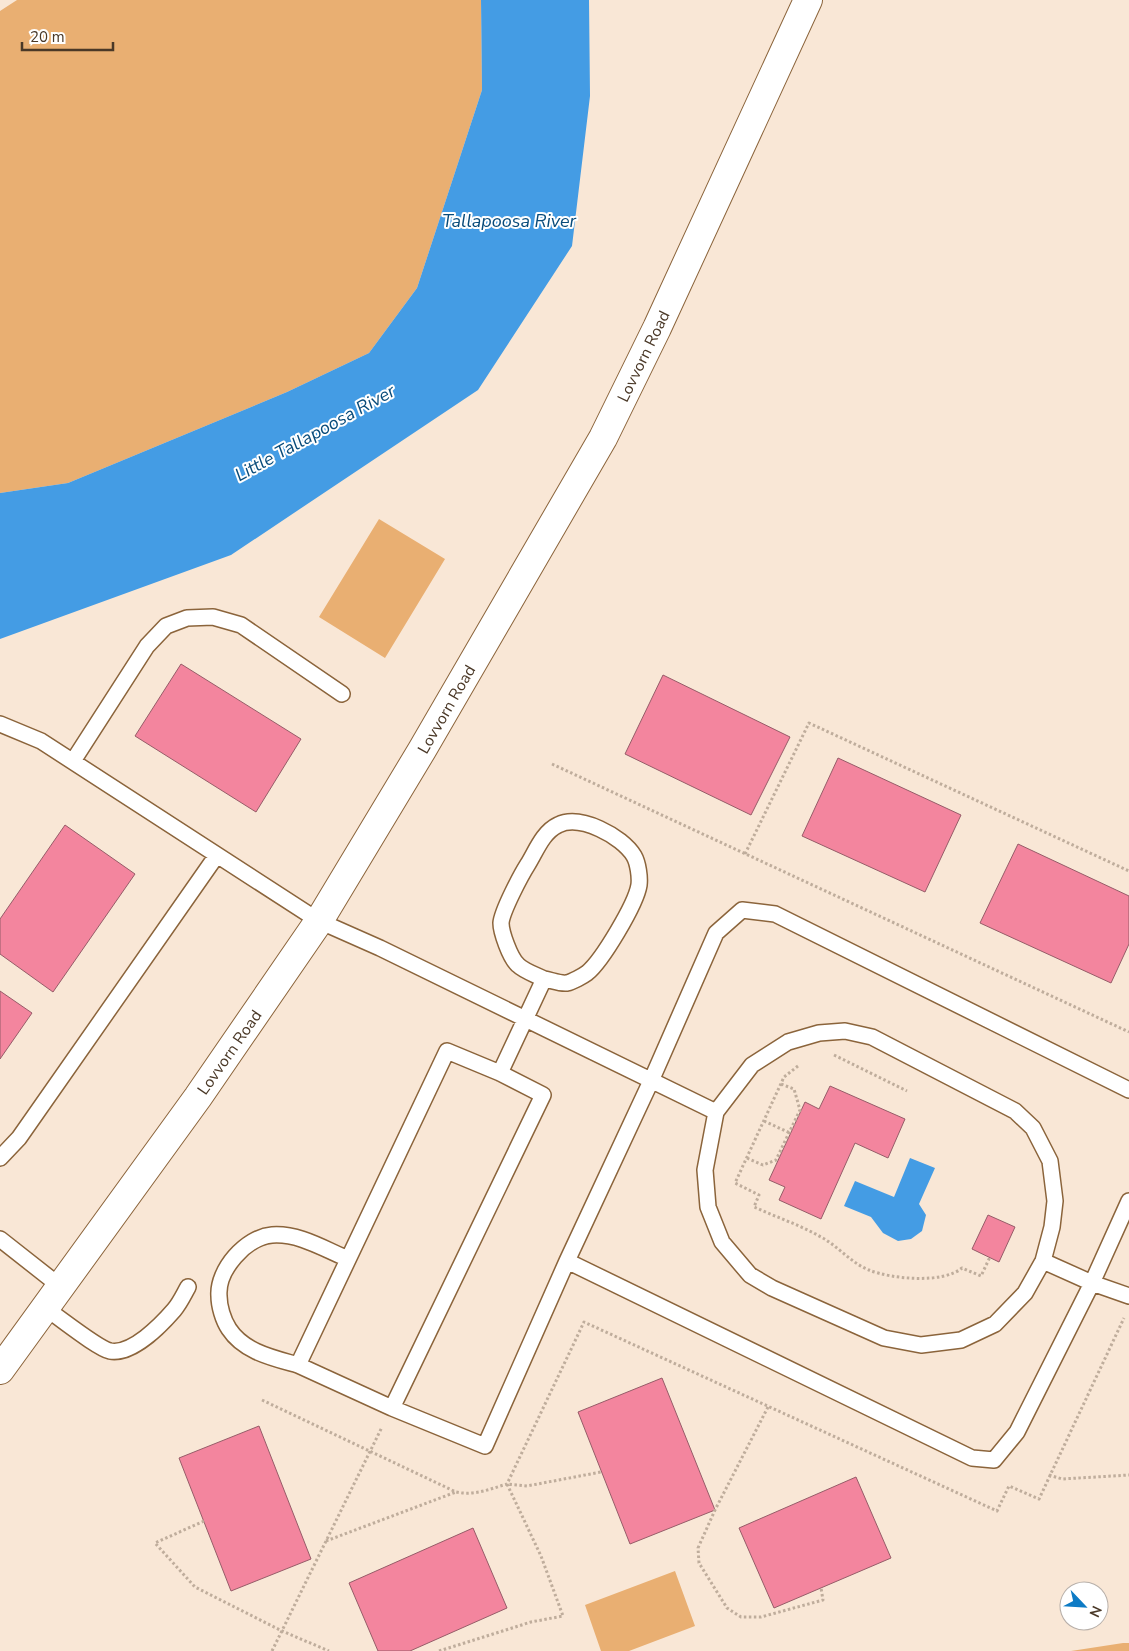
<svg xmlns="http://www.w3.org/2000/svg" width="1129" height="1651" viewBox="0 0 1129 1651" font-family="'Nunito Sans',sans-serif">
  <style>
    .green { fill: #e9af72 }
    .water { fill: #449ce4 }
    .building { fill: #f3859e; stroke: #965c68 }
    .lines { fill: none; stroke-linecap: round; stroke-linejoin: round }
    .service-casing { stroke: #8b643b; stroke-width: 18 }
    .tertiary-casing { stroke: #8b643b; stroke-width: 30 }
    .path { stroke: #bfad9c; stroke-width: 3; stroke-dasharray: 2.5 2.5; stroke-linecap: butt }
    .service { stroke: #fff; stroke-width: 15 }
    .tertiary { stroke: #fff; stroke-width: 28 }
    .labels { text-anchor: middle; stroke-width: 4; stroke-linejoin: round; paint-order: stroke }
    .street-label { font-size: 16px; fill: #4a3827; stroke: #fff }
    .water-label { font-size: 18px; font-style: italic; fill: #084b7a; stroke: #fff }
  </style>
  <rect width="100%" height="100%" fill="#f9e7d6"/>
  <path class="green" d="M17 0H481L482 90 417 288 369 353 287 392 68 483 0 493V11Z
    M379 519 445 559 385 658 319 617Z
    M675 1571 695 1626 629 1651H601L585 1605Z
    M1123 1643H1129V1651H1071Z"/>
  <path class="water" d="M481 0H589L590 96 572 246 478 390 231 555 0 639V493L68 483 287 392 369 353 417 288 482 90Z
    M910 1158 935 1168 919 1204 926 1215 922 1231 911 1239 898 1241 883 1233 871 1217 844 1206 855 1181 894 1197Z"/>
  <path class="building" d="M181 664 301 739 256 812 135 736Z
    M663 675 790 737 751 815 625 754Z
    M838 758 961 815 925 892 802 836Z
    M65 825 135 874 53 992 0 954V919Z
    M1018 844 1129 896V944L1111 983 980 923Z
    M0 991 32 1013 0 1059Z
    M830 1086 905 1119 888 1158 855 1143 821 1219 779 1200 785 1187 769 1180 805 1102 819 1109Z
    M988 1215 1015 1227 999 1262 972 1249Z
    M662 1378 715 1510 630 1544 578 1412Z
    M259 1426 311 1559 231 1591 179 1458Z
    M856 1477 891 1558 774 1608 739 1528Z
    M473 1528 507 1608 410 1651H378L349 1583Z"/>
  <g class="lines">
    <defs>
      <path id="service" d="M0 724 41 741 319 921 380 948 716 1112
        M73 761 147 646 166 626 187 618 213 617 241 625 342 694
        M845 1031 872 1037 1015 1111 1033 1128 1050 1161 1055 1201 1052 1227 1043 1261 1025 1293 995 1324 961 1340 921 1345 884 1338 772 1288 750 1275 722 1242 708 1207 705 1170 716 1112 752 1065 788 1042 819 1033Z
        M500 1073 544 979C551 980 560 984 567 983 572 982 583 976 587 973 602 961 636 904 639 885 640 877 638 863 634 856 622 836 580 814 558 825 543 832 536 851 528 864 521 875 502 911 501 923 501 932 510 958 518 965 524 971 536 975 544 979
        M0 1158 19 1138 217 855
        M0 1239 61 1287
        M567 1261 972 1458 994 1460 1017 1432 1092 1283 1129 1201
        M1043 1261 1092 1283 1129 1296
        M45 1308C59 1317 97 1348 110 1351 132 1355 161 1325 174 1310 180 1303 184 1294 188 1287
        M298 1365C273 1358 244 1352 229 1329 223 1320 219 1306 219 1296 217 1270 246 1237 272 1235 299 1233 324 1249 348 1259
        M392 1408 543 1095 500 1073 447 1051 298 1365 392 1408 485 1446 567 1261 651 1081 716 933 742 910 775 914 1129 1090"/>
      <path id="tertiary" d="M0 1370 198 1097 319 921 422 750 603 438 657 328 808 0"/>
    </defs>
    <use href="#service" class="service-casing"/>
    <use href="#tertiary" class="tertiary-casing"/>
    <path class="path" d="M552 764 1129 1032
      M745 854 809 723 1129 871
      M834 1055 907 1091
      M798 1066 784 1077 735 1183 759 1195 754 1207C776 1217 800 1225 821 1237 838 1246 851 1263 869 1270 891 1279 943 1284 962 1268L981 1276 990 1257
      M764 1121 790 1133
      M747 1158 763 1165 776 1160 800 1110 794 1089 781 1084
      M262 1400 456 1492C474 1496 490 1489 507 1484L584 1322 997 1511 1009 1486 1039 1499 1124 1318
      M768 1407 715 1510 698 1548 699 1563 727 1608 741 1617H761L823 1600 821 1588
      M1049 1475 1062 1479 1129 1475
      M204 1521 155 1543 195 1587 282 1631 329 1651
      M326 1541 456 1492
      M272 1651 382 1427
      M439 1651 531 1622 563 1616 541 1556 507 1484 527 1486 601 1472"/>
    <use href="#service" class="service"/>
    <use href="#tertiary" class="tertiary"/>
  </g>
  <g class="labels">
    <g class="street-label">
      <text transform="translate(643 356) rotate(-64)" y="6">Lovvorn Road</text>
      <text transform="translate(446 709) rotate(-60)" y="6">Lovvorn Road</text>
      <text transform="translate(229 1052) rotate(-55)" y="6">Lovvorn Road</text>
    </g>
    <g class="water-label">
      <text x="509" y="227">Tallapoosa River</text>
      <text transform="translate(315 433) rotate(-29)" y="6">Little Tallapoosa River</text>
    </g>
  </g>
  <g transform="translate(1084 1606) rotate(115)"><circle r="24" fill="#ffffff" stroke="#b7afa9"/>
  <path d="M0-4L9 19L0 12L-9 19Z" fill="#0d7bc5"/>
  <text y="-8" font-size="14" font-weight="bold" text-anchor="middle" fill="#4a3827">N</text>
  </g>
  <path d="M22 42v8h91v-8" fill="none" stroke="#4a3827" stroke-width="2.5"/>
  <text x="30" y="42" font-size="15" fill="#4a3827" stroke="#ffffff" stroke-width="4" paint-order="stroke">20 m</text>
</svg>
